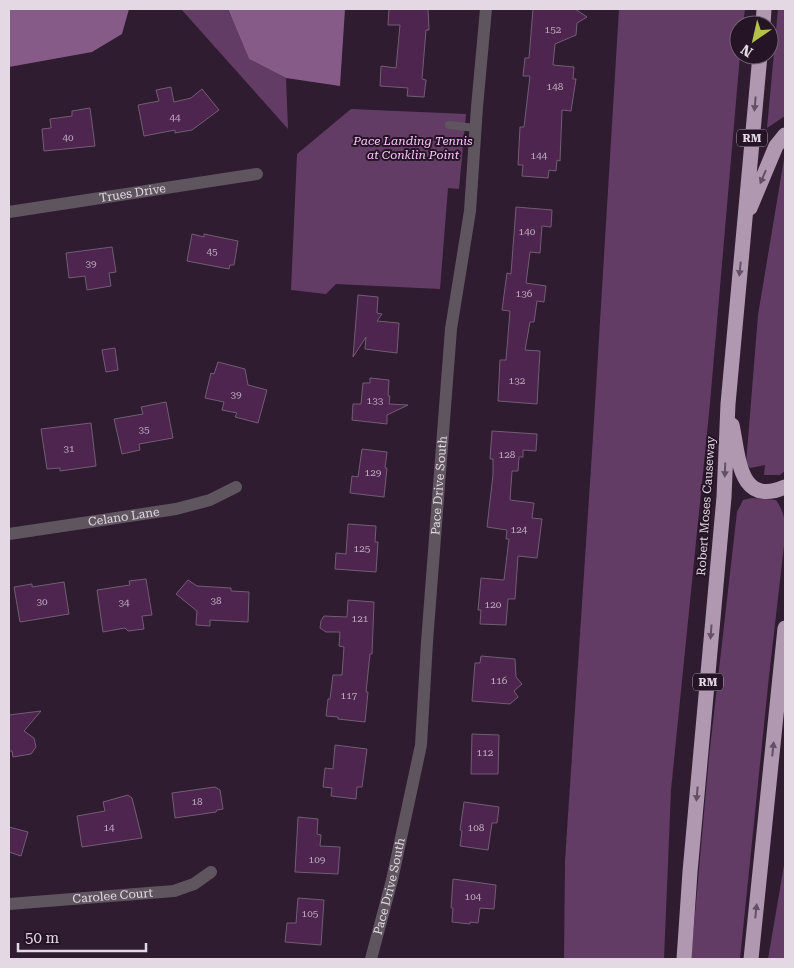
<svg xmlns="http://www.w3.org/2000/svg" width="794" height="968" viewBox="0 0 794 968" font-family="'Roboto Serif',serif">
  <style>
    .green { fill: #633c65 }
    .water { fill: #875b88 }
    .building { fill: #4d254f; stroke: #725d73 }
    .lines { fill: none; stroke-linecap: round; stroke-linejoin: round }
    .service { stroke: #5f555f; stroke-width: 8 }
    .minor { stroke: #5f555f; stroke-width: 12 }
    .motorway { stroke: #b098b1; stroke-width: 15 }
    .oneway { fill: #644f65 }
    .labels { text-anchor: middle; stroke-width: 4; stroke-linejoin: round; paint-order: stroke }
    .number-label { font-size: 10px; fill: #beabbf }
    .shield { fill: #251326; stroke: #ab9dab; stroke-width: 1 }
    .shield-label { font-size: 11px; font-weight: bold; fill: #e4d8e4 }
    .park-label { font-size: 12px; font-style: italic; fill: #fcc7fe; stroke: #251326 }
    .street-label { font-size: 12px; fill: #e4d8e4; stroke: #251326 }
  </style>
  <rect width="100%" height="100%" fill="#2f1c30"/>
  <path class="green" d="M181 9H228L249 59 286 78 288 129Z
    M619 9H745L743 25H739V55H740L710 403 671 790 664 959H564L565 861 593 437Z
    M778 9H785V116L767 128Z
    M351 109 466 114 459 189 448 188 440 289 336 284 326 294 291 290 297 154Z
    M785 153V471L780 475H764L765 465 750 468 746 464 758 315Z
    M752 498 776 500C785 513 785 521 785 537L769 676 740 959H691L709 757 737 512 743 500Z
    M785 859V959H768L784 865Z"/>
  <path class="water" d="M9 9H129L122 34 92 52 9 67Z
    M228 9H345L340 86 286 78 249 59Z"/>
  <path class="building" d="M389 9H428L429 30H426L422 79 426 80 424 97 407 96 408 88 380 86 381 66 396 68 400 25H388Z
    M533 9H575L587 17 577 23 576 35 555 44 553 65 574 67 573 79H576L571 111 562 110 560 161 557 160 556 171 549 170 548 178 522 176 523 165H518L520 127H524L530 76H523L525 58H529Z
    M171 87 174 102 191 98 202 89 219 110 192 130 175 133V130L144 136 138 105 159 101 156 90Z
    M90 108 95 146 44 151 42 129 51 128 50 119 72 116V111Z
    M516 207 552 210 551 227 542 226 540 253 530 252 526 283 546 286 544 302 537 301 534 322H530L525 350 540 351 537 404 498 401 500 360H506L510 311 502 310 507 273 511 274Z
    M192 234 204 237V234L238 241 234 265H230L229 269 187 261Z
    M112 247 116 272 109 273 111 286 87 290 85 276 69 278 66 253Z
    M358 295 378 297 377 313 382 314 377 321 399 323 397 353 365 349 366 337 353 357Z
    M115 348 118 370 106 372 102 350Z
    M218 362 245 369 248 385 267 390 258 423 235 417 237 413 222 410 224 402 205 398 211 373 214 374Z
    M370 378 389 380 388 396H390L389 404 408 405 387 415V424L352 420 353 404H361L363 383H370Z
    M166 402 173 438 139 444 140 450 122 454 114 419 143 414 141 407Z
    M91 423 96 466 60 471V468L47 469 41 429Z
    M492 431 537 434 536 451 523 450V457H519L518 471H512L510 500 534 503 532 518 542 519 537 558 518 556 515 599H508L506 625 480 624 481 610H478L481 578 504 580 509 539H506L507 530 487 527 493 475V459H490Z
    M362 449 387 452 385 468H387L384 497 350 493 352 476 358 477Z
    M348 524 376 526 375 542H378L376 572 335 569 336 553 346 554Z
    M146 579 152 615 142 616 144 629 128 631 125 628 103 632 97 590 130 585 129 581Z
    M188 580 197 586 231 588V591L249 592 248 622 210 620V626L196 625 197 611 176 594Z
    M64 582 69 614 20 622 14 587 32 584V587Z
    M348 600 374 602 372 654H370L366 692H368L365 722 338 719V717L326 716 328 699H330L333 675H342L344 647 339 646 340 632H326L320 628 321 621 324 616 347 617Z
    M481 656 515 659 516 677 522 684 514 691 518 697 510 704 472 701 475 663H480Z
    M41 711 24 731 34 738 36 747 31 754 13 757 12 751H9V715Z
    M472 734 499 735 498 774H471Z
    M335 745 367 749 362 787H357L356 799 331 796 332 788 323 787 325 768 333 769Z
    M215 787 220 790 223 809 217 810 216 812 175 818 172 793Z
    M128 795 132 798 142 838 82 847 77 816 105 811 103 802Z
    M464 802 499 807 497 823H492L488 850 460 846 462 831 460 830Z
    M298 817 318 819 317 834 321 835 320 846 340 847 338 874 295 872Z
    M9 827 28 832 21 856 9 852Z
    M453 879 496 885 494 909 480 908 478 923 470 922V924L452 922 453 908H451Z
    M298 898 324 900 321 945 285 942 287 923H296Z"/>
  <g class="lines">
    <path class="service" d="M449 125 475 128"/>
    <g class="minor">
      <path id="s1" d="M9 212 257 174"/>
      <path id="s2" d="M9 534 176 509 210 500 236 487"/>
      <path id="s3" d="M9 904 174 891 194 884 211 872"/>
      <path id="s4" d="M371 959 392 880 421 745 427 642 451 329 470 211 477 107 486 9"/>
    </g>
    <path class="motorway" d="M763 25 764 9
      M750 208 776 146 785 135
      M732 425C739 456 738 507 785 487
      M684 959 690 872 724 497 728 404 760 55
      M751 959 785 628"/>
  </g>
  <defs><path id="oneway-solid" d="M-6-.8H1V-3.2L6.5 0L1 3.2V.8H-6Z" transform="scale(1.25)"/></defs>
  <g class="oneway">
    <use href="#oneway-solid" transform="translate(755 104) rotate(95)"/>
    <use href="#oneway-solid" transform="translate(763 177) rotate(113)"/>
    <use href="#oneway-solid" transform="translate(740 269) rotate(96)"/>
    <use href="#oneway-solid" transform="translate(725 470) rotate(92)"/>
    <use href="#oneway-solid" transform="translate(711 632) rotate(94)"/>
    <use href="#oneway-solid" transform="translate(773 749) rotate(-84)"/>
    <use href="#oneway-solid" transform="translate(697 794) rotate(95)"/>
    <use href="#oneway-solid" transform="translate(756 911) rotate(-84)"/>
  </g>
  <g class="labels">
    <g class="number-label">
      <text x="553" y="33">152</text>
      <text x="555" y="90">148</text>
      <text x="175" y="121">44</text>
      <text x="68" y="141">40</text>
      <text x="539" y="159">144</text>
      <text x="527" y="235">140</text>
      <text x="212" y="255">45</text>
      <text x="91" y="267">39</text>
      <text x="524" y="297">136</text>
      <text x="517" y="384">132</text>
      <text x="236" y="398">39</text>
      <text x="375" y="404">133</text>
      <text x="144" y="433">35</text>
      <text x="69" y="452">31</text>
      <text x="507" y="458">128</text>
      <text x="373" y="476">129</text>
      <text x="519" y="533">124</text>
      <text x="362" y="552">125</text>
      <text x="216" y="604">38</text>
      <text x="42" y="605">30</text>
      <text x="124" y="606">34</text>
      <text x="493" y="608">120</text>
      <text x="360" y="622">121</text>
      <text x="499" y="684">116</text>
      <text x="349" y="699">117</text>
      <text x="485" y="756">112</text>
      <text x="197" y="805">18</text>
      <text x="109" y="831">14</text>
      <text x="476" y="831">108</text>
      <text x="317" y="863">109</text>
      <text x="473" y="900">104</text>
      <text x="310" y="917">105</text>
    </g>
    <g class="shield">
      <rect x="737" y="129.5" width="30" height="17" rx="4"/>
      <rect x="693" y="673.5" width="30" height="17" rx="4"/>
    </g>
    <g class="shield-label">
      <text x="752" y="142">RM</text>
      <text x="708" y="686">RM</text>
    </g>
    <g class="park-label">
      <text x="413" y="145">Pace Landing Tennis<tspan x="413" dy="14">at Conklin Point</tspan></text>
    </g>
    <g class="street-label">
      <text dy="4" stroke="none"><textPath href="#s1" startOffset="125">Trues Drive</textPath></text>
      <text dy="4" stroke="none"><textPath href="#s4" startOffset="480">Pace Drive South</textPath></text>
      <text transform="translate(706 506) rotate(-86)" y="4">Robert Moses Causeway</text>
      <text dy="4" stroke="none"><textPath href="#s2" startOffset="116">Celano Lane</textPath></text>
      <text dy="4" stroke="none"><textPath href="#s4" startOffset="75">Pace Drive South</textPath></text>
      <text dy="4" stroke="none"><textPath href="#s3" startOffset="104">Carolee Court</textPath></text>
    </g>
  </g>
  <rect width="794" height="968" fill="none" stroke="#e4d8e4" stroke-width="20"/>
  <g transform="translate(754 40) rotate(214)"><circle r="24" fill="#251326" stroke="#716272"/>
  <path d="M0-4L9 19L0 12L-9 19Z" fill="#b4c24a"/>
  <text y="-8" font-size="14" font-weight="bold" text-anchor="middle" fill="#e4d8e4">N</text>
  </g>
  <path d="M18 943v8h128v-8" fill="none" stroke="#e4d8e4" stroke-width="2.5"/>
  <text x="25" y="943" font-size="15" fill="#e4d8e4" stroke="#251326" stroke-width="4" paint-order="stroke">50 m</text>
</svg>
